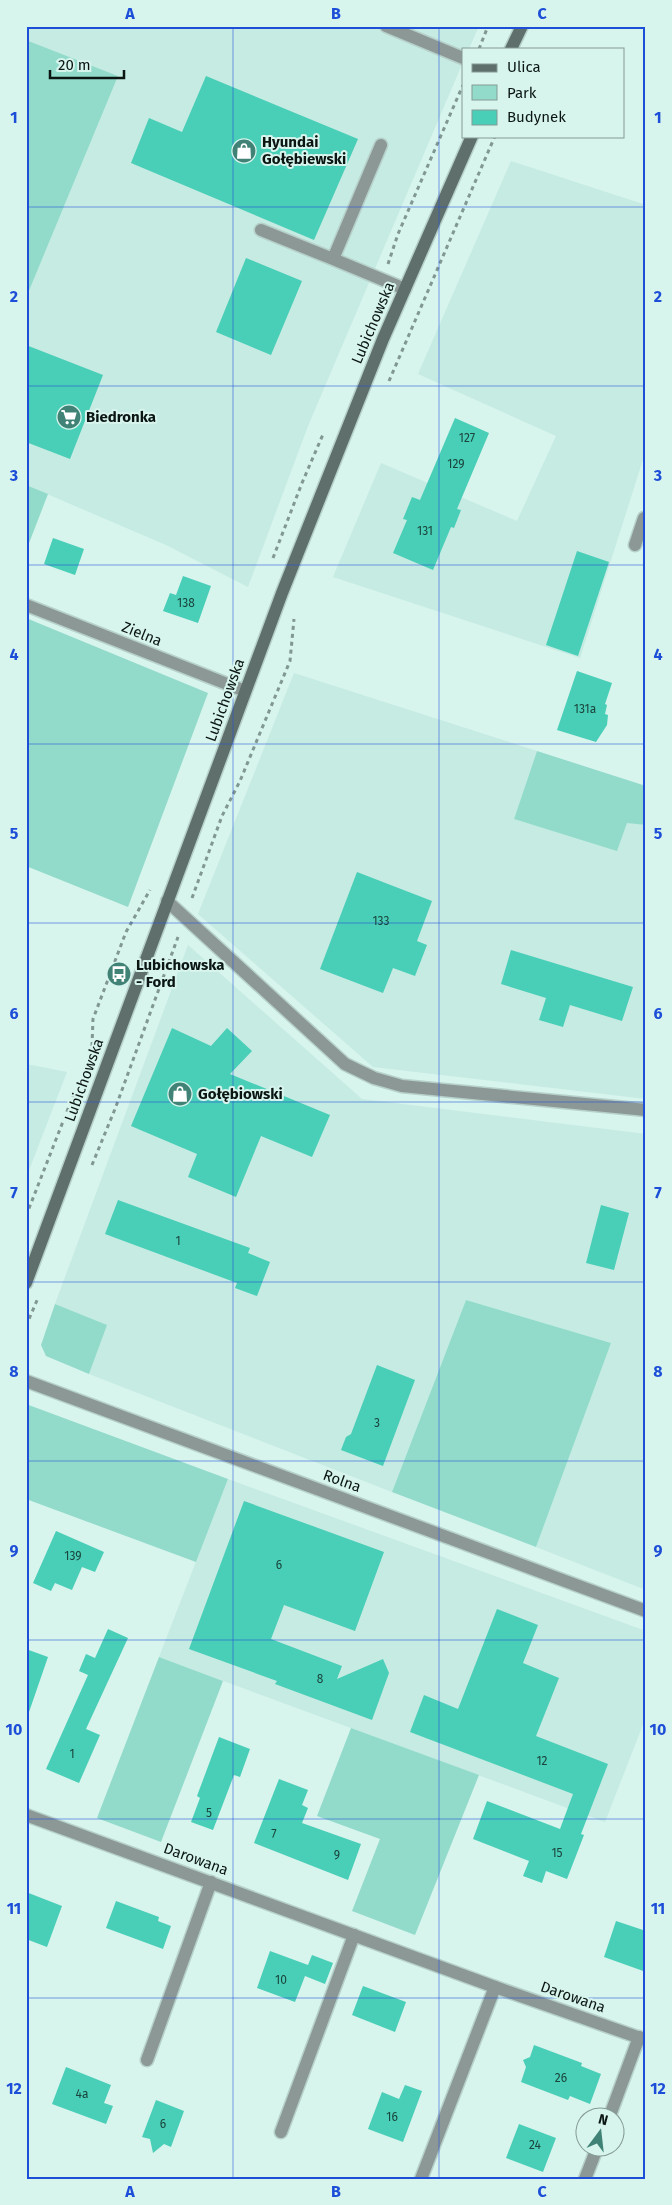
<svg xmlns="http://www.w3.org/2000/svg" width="672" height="2205" viewBox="0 0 672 2205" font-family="'Fira Sans',sans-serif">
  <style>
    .built { fill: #c5ebe2 }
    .green { fill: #92dbcb }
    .building { fill: #49ceb7 }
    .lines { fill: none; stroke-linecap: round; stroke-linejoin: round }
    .lane-casing { stroke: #b6d0ca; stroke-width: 15 }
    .street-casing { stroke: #b6d0ca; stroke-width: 15 }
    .secondary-casing { stroke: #b6d0ca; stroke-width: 15 }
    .path { stroke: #819792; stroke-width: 3; stroke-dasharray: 4 4; stroke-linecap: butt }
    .lane { stroke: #8c9895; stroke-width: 12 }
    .street { stroke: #8c9895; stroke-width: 12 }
    .secondary { stroke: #5f706c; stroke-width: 12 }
    .grid { fill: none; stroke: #1d4ed8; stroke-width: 1; stroke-opacity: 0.55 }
    .labels { text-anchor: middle; stroke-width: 4; stroke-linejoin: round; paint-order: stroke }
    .number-label { font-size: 12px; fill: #1a443c }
    .poi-label { font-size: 15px; font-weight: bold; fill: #0b1613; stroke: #d7f4ed; text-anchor: start }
    .street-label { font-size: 15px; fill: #0b1613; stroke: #d7f4ed }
    .neatline { fill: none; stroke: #1d4ed8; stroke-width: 2 }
    .grid-label { font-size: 16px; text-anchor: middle; font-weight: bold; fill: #1d4ed8 }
  </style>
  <rect width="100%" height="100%" fill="#d7f4ed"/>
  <path class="built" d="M26 26H479L469 49H463V62L308 426 248 587 166 545 26 485V298L118 76 26 40Z
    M511 161 646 205V450L580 658 333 577 381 463 517 521 556 436 418 374Z
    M294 673 537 751 514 819 617 850 627 822 646 825V1099L373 1067 198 914Z
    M188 945 362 1099 646 1134V1590L536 1547 611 1343 466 1300 392 1492 89 1374 106 1325 55 1304Z
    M26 1064 67 1072 26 1178Z
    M228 1479 646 1631V1717L605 1822 159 1657Z"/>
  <path class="green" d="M26 40 118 76 26 298Z
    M26 485 48 494 26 551Z
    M26 618 208 693 128 907 26 866Z
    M537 751 646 786V825L627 823 617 851 514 819Z
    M466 1300 611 1343 536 1547 392 1492Z
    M55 1304 107 1325 89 1374 46 1356 41 1345Z
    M26 1404 228 1479 196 1562 26 1499Z
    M159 1657 223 1681 161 1842 97 1818Z
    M351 1728 479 1775 415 1935 352 1911 380 1839 317 1816Z"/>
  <path class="building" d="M206 76 358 139 314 240 131 163 149 118 182 132Z
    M246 258 302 281 271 355 216 332Z
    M26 345 103 375 70 459 26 442Z
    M455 418 489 433 457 509 461 510 454 528 451 527 433 570 393 553 407 520 403 519 412 497 420 500Z
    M53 538 84 549 75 575 44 564Z
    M577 551 609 562 578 656 546 645Z
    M183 576 211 586 198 623 163 611 170 593 176 595Z
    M577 671 612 683 605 704 607 705 605 714 608 715 607 725 596 742 557 730Z
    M357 872 432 901 417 941 427 945 415 976 393 968 383 993 320 969Z
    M511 950 633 987 622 1021 570 1005 563 1027 539 1020 546 998 501 984Z
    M172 1028 211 1046 227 1028 252 1051 230 1074 330 1115 312 1157 261 1136 236 1197 188 1177 197 1154 131 1126Z
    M118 1200 250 1248 248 1253 270 1262 257 1296 235 1288 237 1283 105 1234Z
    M601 1205 629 1213 614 1270 586 1263Z
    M377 1365 415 1380 383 1466 341 1450 346 1437 351 1434Z
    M244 1501 384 1552 355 1631 284 1605 271 1639 342 1666 337 1679 383 1659 389 1673 372 1720 275 1684 277 1681 189 1649Z
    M56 1531 104 1552 95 1572 82 1567 72 1590 55 1583 51 1591 33 1583Z
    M497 1609 538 1625 523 1663 559 1678 536 1736 608 1764 581 1834 584 1835 567 1879 546 1871 542 1883 523 1876 529 1861 473 1839 487 1801 560 1829 573 1794 410 1732 424 1695 458 1709Z
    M108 1629 128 1638 86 1729 100 1735 79 1783 46 1769 88 1675 79 1671 86 1654 95 1658Z
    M26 1649 48 1657 29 1712 26 1711Z
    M219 1737 250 1749 240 1777 234 1775 213 1830 191 1822 200 1798 197 1796Z
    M279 1779 308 1790 302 1805 308 1808 302 1823 361 1844 348 1880 254 1843Z
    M26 1892 62 1906 47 1947 26 1939Z
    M116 1901 159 1917 158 1921 171 1926 163 1949 106 1928Z
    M616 1921 646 1931V1972L604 1957Z
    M270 1951 308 1965 312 1955 333 1963 325 1984 305 1976 295 2002 257 1988Z
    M363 1986 406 2002 395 2032 352 2015Z
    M534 2045 582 2063 581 2066 601 2074 590 2104 570 2096 568 2100 521 2082 526 2067 523 2060 530 2057Z
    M66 2067 111 2085 104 2103 113 2106 106 2124 52 2104Z
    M405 2085 422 2091 403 2142 368 2129 382 2092 399 2099Z
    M156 2100 184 2111 171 2147 164 2144 153 2153 150 2139 142 2137Z
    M519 2124 556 2138 543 2172 506 2158Z"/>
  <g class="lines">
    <defs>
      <path id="lane" d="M386 26 463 58
        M381 145 333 259 405 289
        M261 230 333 259
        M147 2060 211 1882
        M609 2118 639 2037
        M281 2132 354 1935
        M421 2179 495 1987
        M585 2179 597 2148"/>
      <path id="street" d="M635 545 644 518 646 519
        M26 605 245 691
        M167 901 345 1064 374 1078 402 1086 646 1110
        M26 1381 646 1611
        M26 1815 495 1987 646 2040"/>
      <path id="secondary" d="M511 49 522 26
        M26 1283 282 593 383 339 472 136"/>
    </defs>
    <use href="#lane" class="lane-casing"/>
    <use href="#street" class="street-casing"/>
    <use href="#secondary" class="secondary-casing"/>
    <path class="path" d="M479 49 488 26
      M388 264 398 234 463 85
      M389 381 495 136
      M273 558 302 483 324 432
      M192 898 222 816 240 781 290 661 294 619
      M92 1046 93 1019 126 932 150 890
      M92 1165 115 1109 178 937
      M26 1216 73 1096
      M26 1326 38 1298"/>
    <use href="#lane" class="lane"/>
    <use href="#street" class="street"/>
    <use href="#secondary" class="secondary"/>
  </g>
  <path class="grid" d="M233 26V2179M439 26V2179M26 207H646M26 386H646M26 565H646M26 744H646M26 923H646M26 1102H646M26 1282H646M26 1461H646M26 1640H646M26 1819H646M26 1998H646"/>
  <defs>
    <symbol id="shop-disc" viewBox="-11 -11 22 22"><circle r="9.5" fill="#408376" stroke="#d7f4ed"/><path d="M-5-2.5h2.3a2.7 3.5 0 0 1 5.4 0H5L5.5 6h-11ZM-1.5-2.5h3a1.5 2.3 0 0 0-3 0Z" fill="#fff"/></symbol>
    <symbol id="supermarket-disc" viewBox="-11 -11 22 22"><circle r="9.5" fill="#408376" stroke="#d7f4ed"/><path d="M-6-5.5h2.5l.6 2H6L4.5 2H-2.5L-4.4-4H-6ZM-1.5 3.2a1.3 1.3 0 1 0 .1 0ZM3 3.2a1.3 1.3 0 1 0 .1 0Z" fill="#fff"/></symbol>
    <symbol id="bus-disc" viewBox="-11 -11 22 22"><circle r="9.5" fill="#408376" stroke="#d7f4ed"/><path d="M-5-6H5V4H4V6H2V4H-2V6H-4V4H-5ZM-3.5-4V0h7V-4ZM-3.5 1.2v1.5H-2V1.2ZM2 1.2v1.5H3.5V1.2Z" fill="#fff"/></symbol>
  </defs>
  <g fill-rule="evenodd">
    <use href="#shop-disc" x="230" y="137" width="28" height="28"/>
    <use href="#supermarket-disc" x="55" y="403" width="28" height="28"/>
    <use href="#bus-disc" x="105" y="960" width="28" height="28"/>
    <use href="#shop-disc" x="166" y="1080" width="28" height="28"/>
  </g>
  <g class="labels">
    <g class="number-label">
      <text x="467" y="442">127</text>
      <text x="456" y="468">129</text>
      <text x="425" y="535">131</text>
      <text x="186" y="607">138</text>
      <text x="585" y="713">131a</text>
      <text x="381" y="925">133</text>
      <text x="178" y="1245">1</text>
      <text x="377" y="1427">3</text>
      <text x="73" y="1560">139</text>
      <text x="279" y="1569">6</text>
      <text x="320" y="1683">8</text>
      <text x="72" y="1758">1</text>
      <text x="542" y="1765">12</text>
      <text x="209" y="1817">5</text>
      <text x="274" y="1838">7</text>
      <text x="557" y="1857">15</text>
      <text x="337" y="1859">9</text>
      <text x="281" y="1984">10</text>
      <text x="561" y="2082">26</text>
      <text x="82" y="2098">4a</text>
      <text x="392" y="2121">16</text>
      <text x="163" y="2128">6</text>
      <text x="535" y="2149">24</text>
    </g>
    <g class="poi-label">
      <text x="262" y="147">Hyundai<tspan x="262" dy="17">Gołębiewski</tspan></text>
      <text x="86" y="422">Biedronka</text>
      <text x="136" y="970">Lubichowska<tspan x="136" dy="17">- Ford</tspan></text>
      <text x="198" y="1099">Gołębiowski</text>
    </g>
    <g class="street-label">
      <text transform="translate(373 323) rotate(-67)" y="5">Lubichowska</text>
      <text transform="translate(142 634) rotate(22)" y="5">Zielna</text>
      <text transform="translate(225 700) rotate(-70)" y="5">Lubichowska</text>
      <text transform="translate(84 1080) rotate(-70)" y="5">Lubichowska</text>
      <text transform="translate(342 1481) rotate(20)" y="5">Rolna</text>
      <text transform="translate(196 1859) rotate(20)" y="5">Darowana</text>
      <text transform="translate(573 1997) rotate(19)" y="5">Darowana</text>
    </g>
  </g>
  <rect width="672" height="2205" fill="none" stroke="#d7f4ed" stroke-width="55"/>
  <rect x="462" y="48" width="162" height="90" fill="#d7f4ed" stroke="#859b96"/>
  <rect x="472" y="64" width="25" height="8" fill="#5f706c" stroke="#859b96"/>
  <text x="507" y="72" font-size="15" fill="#0b1613">Ulica</text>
  <rect x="472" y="85" width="25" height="15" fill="#92dbcb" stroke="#859b96"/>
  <text x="507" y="98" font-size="15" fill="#0b1613">Park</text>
  <rect x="472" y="110" width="25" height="15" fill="#49ceb7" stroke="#859b96"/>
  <text x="507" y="122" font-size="15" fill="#0b1613">Budynek</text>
  <g transform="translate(600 2132) rotate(15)"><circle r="24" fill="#d7f4ed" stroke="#859b96"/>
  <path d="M0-4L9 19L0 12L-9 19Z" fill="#408376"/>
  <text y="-8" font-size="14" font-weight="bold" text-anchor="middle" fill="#0b1613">N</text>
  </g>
  <path d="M50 70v8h74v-8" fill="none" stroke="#0b1613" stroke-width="2.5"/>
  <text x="58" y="70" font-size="15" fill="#0b1613" stroke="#d7f4ed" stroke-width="4" paint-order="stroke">20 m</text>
  <rect x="28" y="28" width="616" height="2150" class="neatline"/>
  <g class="grid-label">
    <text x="130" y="19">A</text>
    <text x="336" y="19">B</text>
    <text x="542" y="19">C</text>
    <text x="14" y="123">1</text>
    <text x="658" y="123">1</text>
    <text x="14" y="302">2</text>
    <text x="658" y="302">2</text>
    <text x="14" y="481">3</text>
    <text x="658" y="481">3</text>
    <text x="14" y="660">4</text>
    <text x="658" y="660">4</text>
    <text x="14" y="839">5</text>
    <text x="658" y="839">5</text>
    <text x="14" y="1019">6</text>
    <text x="658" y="1019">6</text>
    <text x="14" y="1198">7</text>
    <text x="658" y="1198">7</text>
    <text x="14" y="1377">8</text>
    <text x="658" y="1377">8</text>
    <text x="14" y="1556">9</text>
    <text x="658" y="1556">9</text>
    <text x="14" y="1735">10</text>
    <text x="658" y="1735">10</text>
    <text x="14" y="1914">11</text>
    <text x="658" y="1914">11</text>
    <text x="14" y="2094">12</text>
    <text x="658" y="2094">12</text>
    <text x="130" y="2197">A</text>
    <text x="336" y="2197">B</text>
    <text x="542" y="2197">C</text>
  </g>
</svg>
